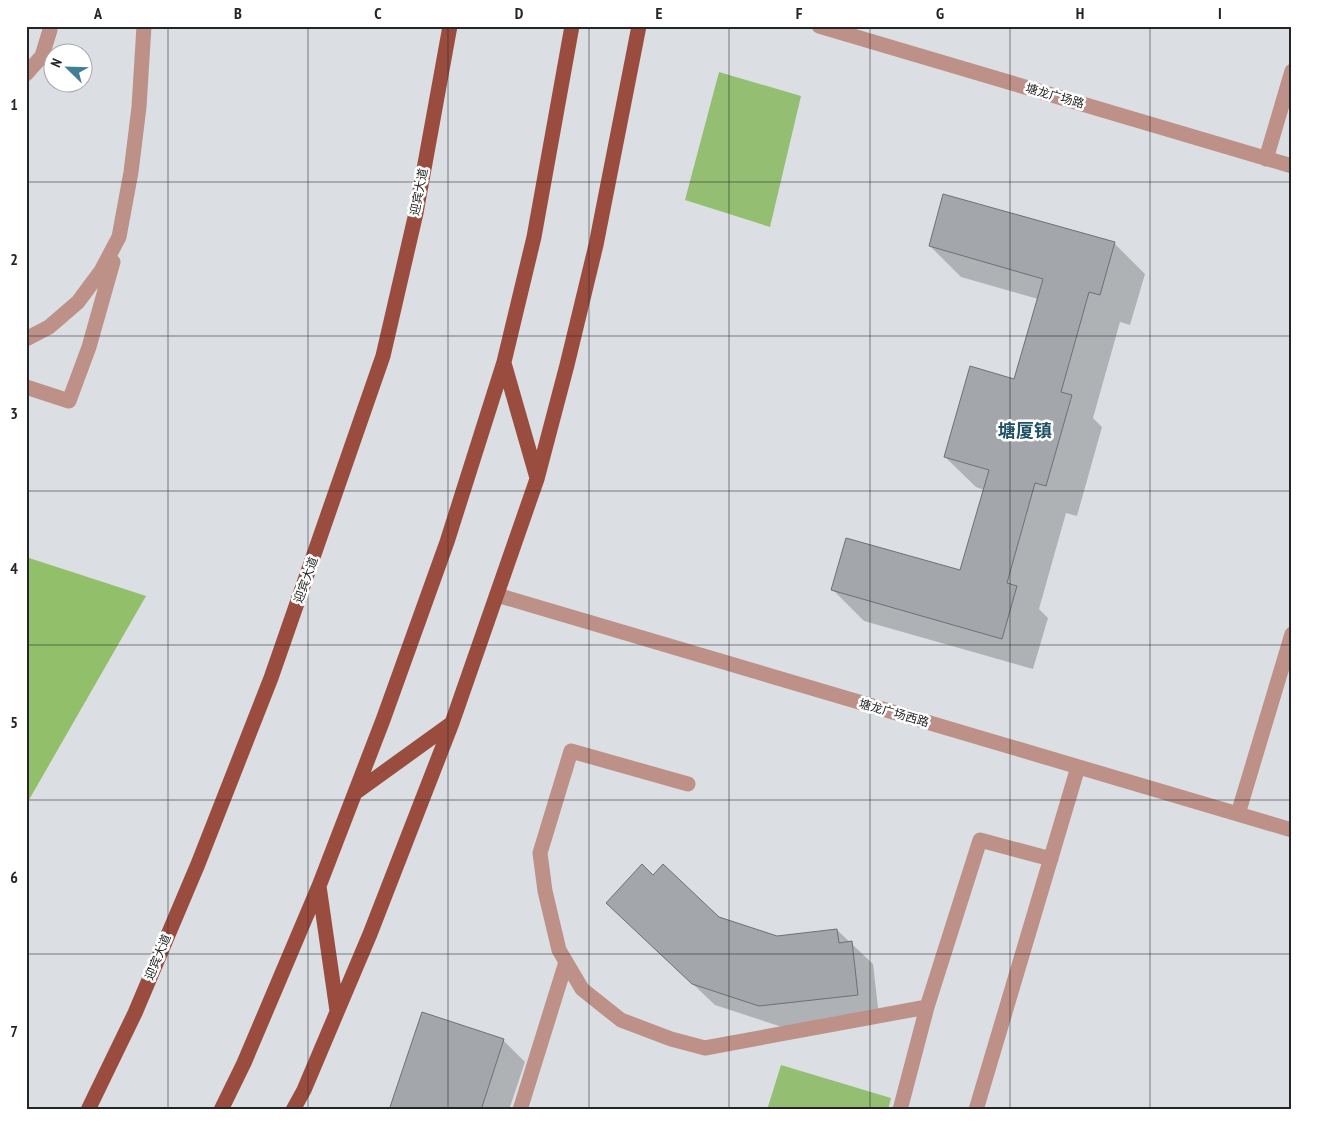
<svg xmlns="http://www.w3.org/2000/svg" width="1318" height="1136" viewBox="0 0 1318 1136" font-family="'PT Sans Narrow','Noto Sans SC',sans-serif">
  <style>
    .green { fill: #94bf72 }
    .forest { fill: #91bf6a }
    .shadow { fill: #0003 }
    .building { fill: #a3a6aa; stroke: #6d7074 }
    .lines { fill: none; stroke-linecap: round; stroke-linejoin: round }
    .minor { stroke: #bd9187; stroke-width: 15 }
    .major { stroke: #9a4d3f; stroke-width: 15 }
    .grid { fill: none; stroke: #242526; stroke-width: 1; stroke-opacity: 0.55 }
    .labels { text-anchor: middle; stroke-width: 5; stroke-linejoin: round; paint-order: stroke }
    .street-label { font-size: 12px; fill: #242526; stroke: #fff }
    .district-label { font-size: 18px; font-weight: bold; fill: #215263; stroke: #fff }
    .neatline { fill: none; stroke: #242526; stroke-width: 2 }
    .grid-label { font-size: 16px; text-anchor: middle; font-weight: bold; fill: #242526 }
  </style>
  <rect width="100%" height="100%" fill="#dbdfe3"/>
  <path class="green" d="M719 72 801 96 770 227 685 200Z
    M781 1065 891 1098 888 1110H767Z"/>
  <path class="forest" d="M26 557 146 596 26 805Z"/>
  <path class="shadow" d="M1114 243 1145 274 1130 325 1120 322 1093 418 1102 427 1077 516 1066 513 1039 609 1048 618 1033 669 864 621 833 590 961 571 984 490 976 487 945 457 1015 380 1038 299 961 277 930 246Z
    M654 876 718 918 777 937 837 930 873 964 879 1016 782 1027 715 1005 607 903Z
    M503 1040 525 1062 509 1110H391Z"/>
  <path class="building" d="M943 194 1115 242 1100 295 1089 292 1061 392 1072 395 1046 486 1035 483 1007 583 1017 586 1002 639 831 590 846 538 960 570 989 470 944 457 970 366 1014 379 1043 279 929 246Z
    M642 864 653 875 663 864 719 917 777 936 837 929 839 943 852 941 858 995 759 1006 692 984 606 903Z
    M422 1012 504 1039 481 1110H389Z"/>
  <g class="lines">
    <path class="minor" d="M819 26 1292 166
      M26 74 42 56 50 30 49 26
      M1266 159 1292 71
      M26 339 49 327 78 302 101 271 119 237 131 172 139 107 144 26
      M26 387 69 401 89 347 113 262
      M497 595 1292 830
      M688 784 571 751 540 853 545 891 559 950 582 989 621 1020 671 1039 705 1048 927 1007
      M1238 814 1292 634
      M520 1110 566 962
      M900 1110 927 1007 980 840 1051 859
      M976 1110 1078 767"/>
    <path class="major" d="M504 363 537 478
      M355 793 452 723
      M319 886 337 1011
      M88 1110 135 1013 198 864 271 678 383 356 416 213 450 26
      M221 1110 244 1063 319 886 383 720 447 542 504 362 534 237 572 26
      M293 1110 304 1090 370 934 452 723 537 479 567 365 596 245 639 26"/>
  </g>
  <path class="grid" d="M168 26V1110M308 26V1110M448 26V1110M589 26V1110M729 26V1110M870 26V1110M1010 26V1110M1150 26V1110M26 182H1292M26 336H1292M26 491H1292M26 645H1292M26 800H1292M26 954H1292"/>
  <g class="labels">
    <g class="street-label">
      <text transform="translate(1055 96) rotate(16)" y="4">塘龙广场路</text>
      <text transform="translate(419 192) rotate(-79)" y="4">迎宾大道</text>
      <text transform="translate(306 580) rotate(-70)" y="4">迎宾大道</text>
      <text transform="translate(894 713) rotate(16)" y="4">塘龙广场西路</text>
      <text transform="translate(158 957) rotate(-67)" y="4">迎宾大道</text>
    </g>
    <g class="district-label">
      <text x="1025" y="437">塘厦镇</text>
    </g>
  </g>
  <rect width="1318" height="1136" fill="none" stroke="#ffffff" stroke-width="55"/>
  <g transform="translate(68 68) rotate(293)"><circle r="24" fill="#ffffff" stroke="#a7a8a8"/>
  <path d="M0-4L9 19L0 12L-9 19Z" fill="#427f96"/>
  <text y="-8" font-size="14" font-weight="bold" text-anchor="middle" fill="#242526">N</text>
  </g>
  <rect x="28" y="28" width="1262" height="1080" class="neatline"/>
  <g class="grid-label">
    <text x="98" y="19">A</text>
    <text x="238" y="19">B</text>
    <text x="378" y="19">C</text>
    <text x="519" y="19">D</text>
    <text x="659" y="19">E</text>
    <text x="799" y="19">F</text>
    <text x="940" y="19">G</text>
    <text x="1080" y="19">H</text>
    <text x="1220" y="19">I</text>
    <text x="14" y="110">1</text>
    <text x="14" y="265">2</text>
    <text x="14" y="419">3</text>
    <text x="14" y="574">4</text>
    <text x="14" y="728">5</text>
    <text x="14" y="883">6</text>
    <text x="14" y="1037">7</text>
  </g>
</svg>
